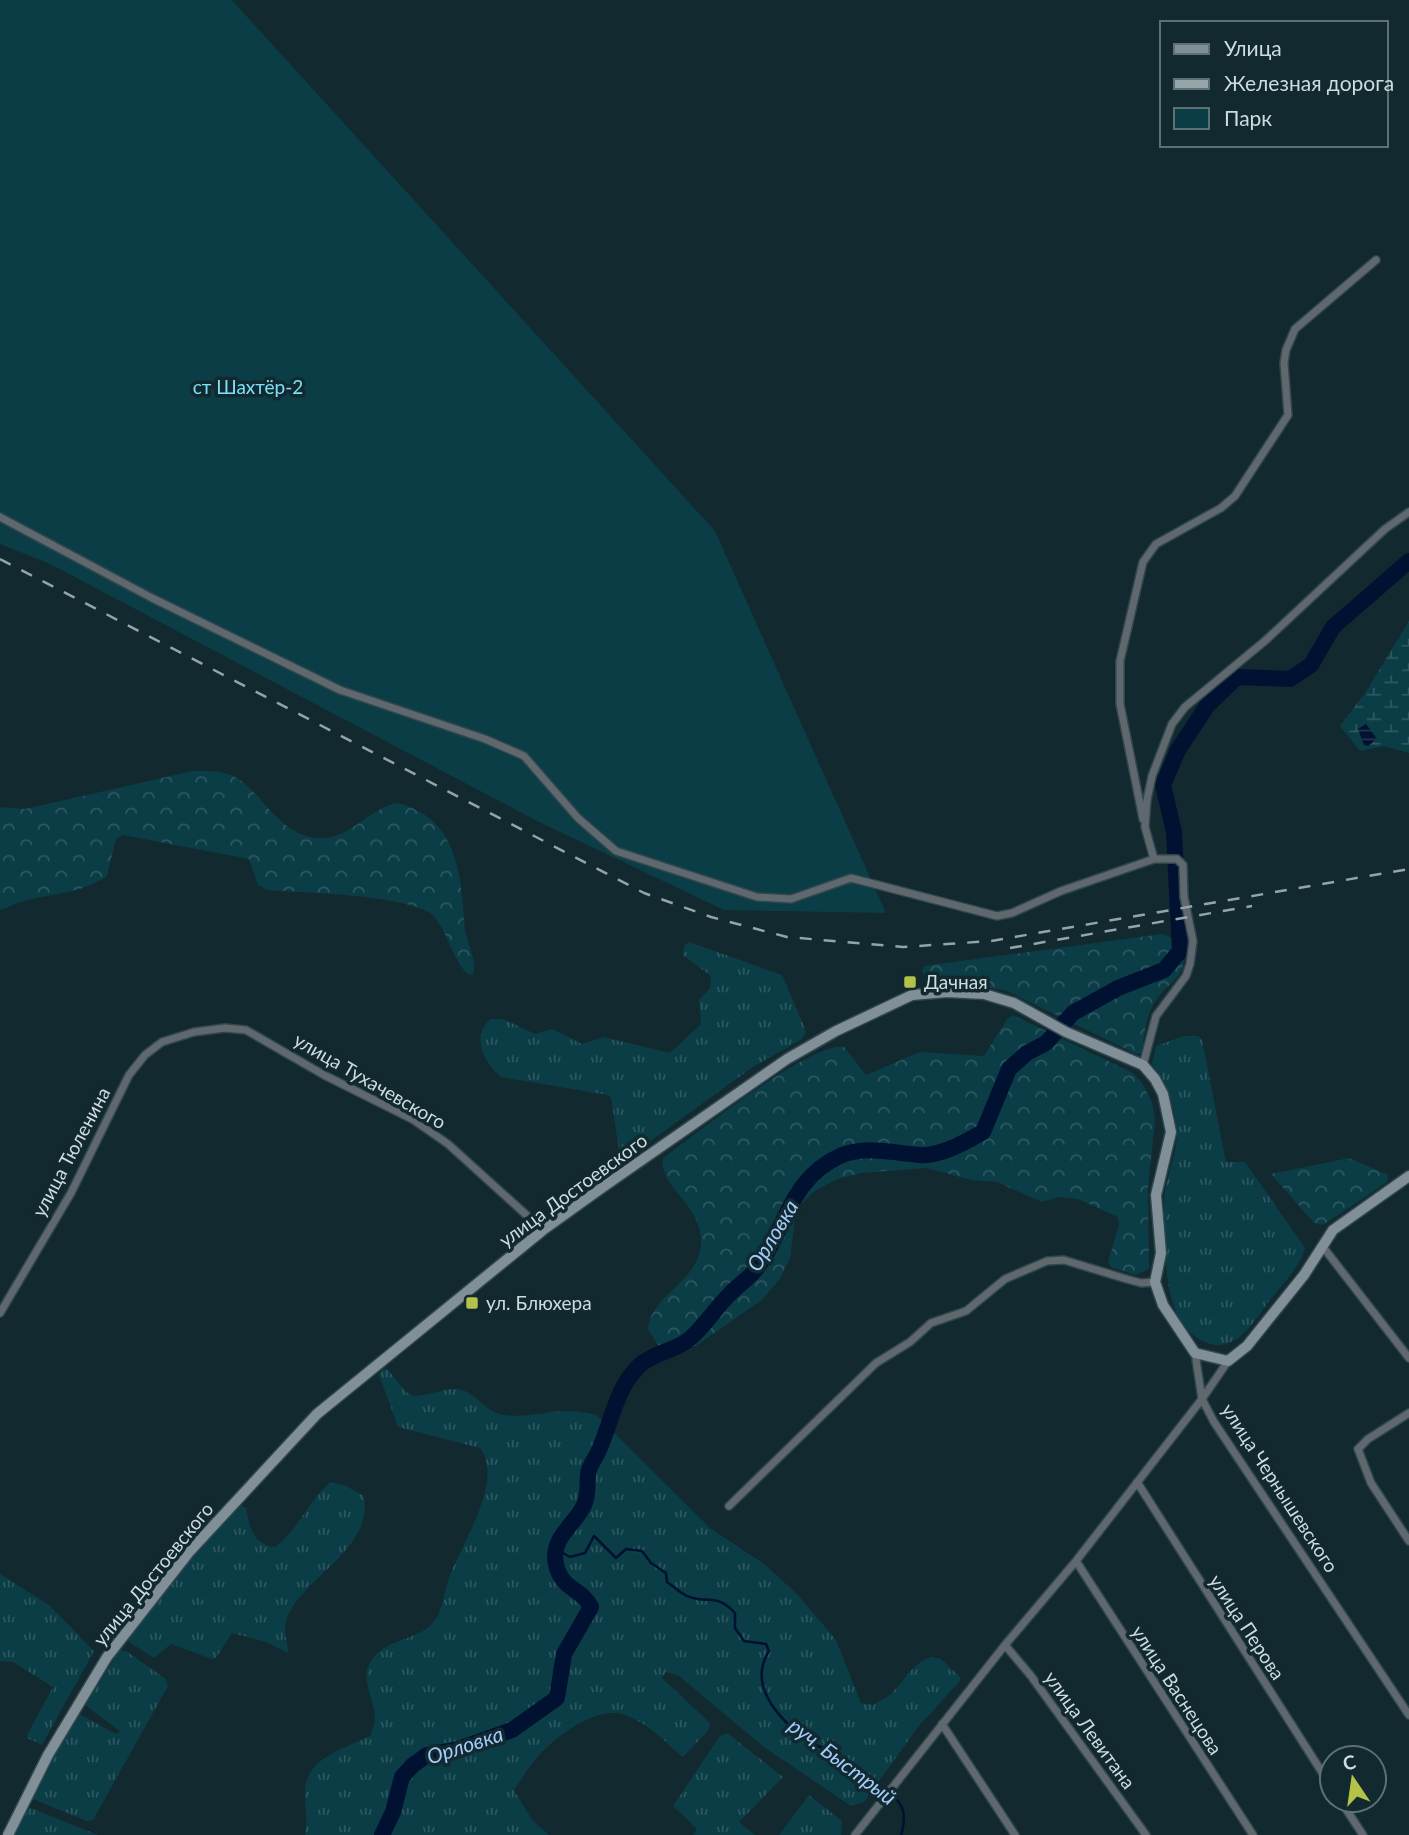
<svg xmlns="http://www.w3.org/2000/svg" width="1409" height="1835" viewBox="0 0 1409 1835" font-family="Lato,sans-serif">
  <style>
    .grass { fill: url(#grass-tufts) }
    .forest { fill: url(#forest-crowns) }
    .wetland { fill: url(#wetland-marsh) }
    .green { fill: #0b3d47 }
    .water { fill: url(#water-rules) }
    .lines { fill: none; stroke-linecap: round; stroke-linejoin: round }
    .stream { stroke: #001131; stroke-width: 2.5 }
    .river { stroke: #001131; stroke-width: 16 }
    .minor-casing { stroke: #2f464b; stroke-width: 10 }
    .secondary-casing { stroke: #2f464b; stroke-width: 13 }
    .minor { stroke: #5f686e; stroke-width: 7 }
    .secondary { stroke: #808f98; stroke-width: 10 }
    .rail { stroke: #94a5a9; stroke-width: 2.5; stroke-dasharray: 12 12; stroke-linecap: butt }
    .poi-dot { fill: #b4c24a; stroke: #11292f; stroke-width: 2.5 }
    .labels { text-anchor: middle; stroke-width: 7; stroke-linejoin: round; paint-order: stroke }
    .park-label { font-size: 19px; fill: #7ae0f8; stroke: #11292f }
    .poi-label { font-size: 19px; fill: #cedcdf; stroke: #11292f; text-anchor: start }
    .street-label { font-size: 19px; fill: #cedcdf; stroke: #11292f }
    .water-label { font-size: 21px; font-style: italic; fill: #a4cbfc; stroke: #11292f }
  </style>
  <defs>
    <pattern id="grass-tufts" width="24" height="20" patternUnits="userSpaceOnUse" patternTransform="scale(1.75)"><rect width="24" height="20" fill="#0b3d47"/><path d="M3 7l-1-3M5 7V3M7 7l1-3M15 17l-1-3M17 17v-4M19 17l1-3" fill="none" stroke="#2d5861"/></pattern>
    <pattern id="forest-crowns" width="20" height="18" patternUnits="userSpaceOnUse" patternTransform="scale(1.75)"><rect width="20" height="18" fill="#0b3d47"/><path d="M2 6a3 3 0 1 1 6 0M12 15a3 3 0 1 1 6 0" fill="none" stroke="#2d5861"/></pattern>
    <pattern id="wetland-marsh" width="20" height="14" patternUnits="userSpaceOnUse" patternTransform="scale(1.75)"><rect width="20" height="14" fill="#0b3d47"/><path d="M1 5h8M5 5V1M11 12h8M15 12V8" fill="none" stroke="#2d5861"/></pattern>
    <pattern id="water-rules" width="6" height="5" patternUnits="userSpaceOnUse" patternTransform="scale(1.75)"><rect width="6" height="5" fill="#001131"/><path d="M0 2.5h6" fill="none" stroke="#24334e"/></pattern>
  </defs>
  <rect width="100%" height="100%" fill="#11292f"/>
  <path class="grass" d="M689 942 782 975 806 1031 802 1039 753 1067 631 1155 623 1157 619 1150 611 1098 608 1095 501 1077C484 1063 470 1035 491 1019H503L535 1034 552 1029 582 1044 603 1037 670 1053 701 1024 699 1000 710 988 711 976 683 955 684 946Z
    M1184 1036H1198L1202 1040 1226 1162H1245L1305 1248C1299 1270 1279 1287 1266 1305 1251 1326 1234 1354 1205 1342 1164 1325 1166 1265 1165 1228 1165 1216 1163 1202 1165 1191 1168 1172 1177 1153 1177 1133 1176 1109 1166 1083 1152 1064L1156 1046Z
    M383 1369H387C394 1376 401 1387 409 1394 419 1401 446 1385 462 1390 478 1395 486 1413 504 1415 538 1419 558 1404 596 1415L710 1528 764 1564 798 1595 836 1640 861 1703 873 1705C880 1701 888 1697 893 1692 907 1678 912 1663 932 1657L941 1659 961 1678 959 1682 918 1727 864 1802 851 1806 764 1747 679 1676 666 1672 662 1678 710 1723 708 1731 683 1757C665 1742 648 1723 625 1715 601 1705 562 1732 544 1750 532 1761 523 1777 514 1790L532 1820 549 1835H305C308 1820 305 1810 305 1796 303 1758 342 1750 370 1736 372 1731 374 1725 375 1720 376 1699 357 1679 373 1658 389 1637 421 1641 436 1619 444 1606 444 1591 449 1578 461 1545 505 1480 480 1448L398 1427 379 1375Z
    M331 1482 346 1486 364 1496C374 1551 300 1577 286 1621 283 1632 288 1643 288 1653L266 1642 232 1633 216 1658 212 1659 171 1644 154 1658 128 1641C133 1619 207 1538 226 1516L239 1505 246 1508C250 1528 252 1544 275 1547 299 1530 308 1500 331 1482Z
    M0 1574 49 1605 94 1651 42 1745 27 1738V1735L53 1687 13 1662 0 1661Z
    M119 1651H126L166 1679 168 1686 93 1820 87 1821 33 1799V1792L77 1713 116 1734 120 1731 85 1705Z
    M727 1733 783 1777 739 1822 755 1835H693L697 1829 673 1806 720 1736Z
    M809 1795 842 1821 841 1835H779Z
    M31 1808 98 1835H13L26 1810Z"/>
  <path class="forest" d="M193 771C206 771 219 770 231 775 261 789 273 828 310 837 345 845 363 813 393 804 401 802 410 807 418 811 460 832 462 888 465 929 467 945 477 959 473 975 455 974 447 922 428 912 395 894 306 893 267 890L258 885 249 859 123 835 116 839 107 876C84 892 59 893 32 899 21 901 11 906 0 910V807L25 809Z
    M1162 934 1177 940C1195 975 1172 977 1156 1000 1146 1014 1144 1036 1142 1053L1136 1054 1007 991 925 976 922 971 924 966Z
    M1013 1015 1133 1073 1142 1083 1152 1102 1155 1120 1148 1188 1149 1269 1135 1275 1111 1267 1108 1262 1119 1225 1118 1217 1078 1199 1059 1197 1042 1202 997 1182 972 1180 926 1168 861 1173 837 1179 813 1192 796 1210 790 1258 779 1280 762 1300 697 1345 671 1355 661 1349 648 1330C650 1295 697 1284 701 1245 704 1205 658 1187 663 1158 694 1136 812 1040 844 1047L866 1075 920 1052 984 1056 1007 1019Z
    M1349 1158 1388 1175 1387 1182 1323 1225 1314 1223 1271 1174Z"/>
  <path class="wetland" d="M1409 621V753L1384 746 1360 751 1340 726 1365 693Z"/>
  <path class="green" d="M0 0H232L715 531 886 913 724 910 537 821 50 564 0 544Z"/>
  <path class="water" d="M1366 724 1377 739 1368 746 1364 745 1358 729Z"/>
  <g class="lines">
    <path class="stream" d="M556 1549 570 1557 585 1553 594 1536 616 1558 626 1549 642 1551 651 1563 666 1573 667 1582C673 1586 680 1593 687 1596 709 1605 715 1592 735 1613V1628L744 1641 766 1644 769 1651C748 1684 776 1715 802 1737 810 1744 822 1746 830 1753 836 1758 839 1765 845 1769 861 1780 889 1786 900 1804 906 1813 904 1825 901 1835"/>
    <path class="river" d="M382 1835 393 1812 402 1777 413 1765 427 1755 458 1749 512 1730 557 1698 564 1654 591 1607C582 1588 561 1590 556 1564 550 1538 575 1525 584 1505 589 1493 587 1485 588 1474 589 1465 596 1458 599 1450 612 1421 616 1387 640 1365 653 1353 673 1351 687 1341 704 1328 715 1308 730 1294 738 1285 750 1278 757 1268 786 1229 789 1179 840 1156 866 1145 893 1153 919 1155 939 1157 966 1142 983 1132L1009 1069 1027 1053 1046 1043 1073 1013 1118 988 1164 970 1180 951 1174 832 1163 785 1178 750 1207 706 1237 677 1290 679 1311 665 1333 627 1409 561"/>
    <defs>
      <path id="minor" d="M0 517 152 598 340 690 485 739 524 756 578 818 616 851 757 897 791 899 851 878 997 916 1012 913 1061 891 1154 859
        M1143 819 1120 704V661L1143 562 1156 544 1221 508 1235 496 1288 415 1284 363 1286 350 1295 329 1376 260
        M1143 1065 1156 1016 1186 976 1190 964 1193 941 1184 897 1183 865 1177 859H1154L1145 827 1147 800 1152 776 1172 724 1185 707 1266 640 1385 529 1409 512
        M1323 1247 1409 1358
        M0 1313 71 1193 129 1075 145 1055 162 1042 194 1032 225 1028 246 1030 324 1075 412 1119 448 1144 543 1230
        M1195 1353 1202 1399 1214 1422 1409 1715
        M1409 1413 1368 1439 1358 1449 1371 1483 1409 1541
        M1137 1482 1332 1788
        M729 1506 876 1363 910 1342 931 1323 966 1311 1005 1279 1047 1261 1064 1260 1123 1278 1141 1283 1155 1282
        M1076 1561 1253 1835
        M1005 1645 1031 1676 1146 1835
        M942 1724 1015 1835
        M1340 1800 1363 1835
        M855 1835 1005 1645 1076 1561 1202 1399 1228 1361"/>
      <path id="secondary" d="M8 1835 48 1755 107 1657 190 1551 317 1414 543 1230 603 1187 787 1059 836 1031 912 995 947 992 984 994 1014 1003 1066 1032 1143 1065 1155 1079 1163 1094 1171 1132 1156 1195 1161 1253 1155 1282 1163 1305 1195 1353 1228 1361 1247 1346 1304 1275 1333 1230 1409 1176"/>
    </defs>
    <use href="#minor" class="minor-casing"/>
    <use href="#secondary" class="secondary-casing"/>
    <use href="#minor" class="minor"/>
    <use href="#secondary" class="secondary"/>
    <path class="rail" d="M0 559 644 893 711 917 787 937 903 947 991 941 1409 869
      M1010 948 1252 906"/>
  </g>
  <g class="poi-dot">
    <rect x="903" y="975" width="14" height="14" rx="3.5"/>
    <rect x="465" y="1296" width="14" height="14" rx="3.5"/>
  </g>
  <g class="labels">
    <g class="park-label">
      <text x="248" y="394">ст Шахтёр-2</text>
    </g>
    <g class="poi-label">
      <text x="924" y="989">Дачная</text>
      <text x="486" y="1310">ул. Блюхера</text>
    </g>
    <g class="street-label">
      <text transform="translate(370 1081) rotate(30)" y="7">улица Тухачевского</text>
      <text transform="translate(71 1152) rotate(-62)" y="7">улица Тюленина</text>
      <text transform="translate(573 1190) rotate(-36)" y="7">улица Достоевского</text>
      <text transform="translate(1280 1488) rotate(57)" y="7">улица Чернышевского</text>
      <text transform="translate(153 1574) rotate(-51)" y="7">улица Достоевского</text>
      <text transform="translate(1247 1627) rotate(57)" y="7">улица Перова</text>
      <text transform="translate(1177 1690) rotate(57)" y="7">улица Васнецова</text>
      <text transform="translate(1090 1730) rotate(54)" y="7">улица Левитана</text>
    </g>
    <g class="water-label">
      <text transform="translate(773 1236) rotate(-59)" y="7">Орловка</text>
      <text transform="translate(465 1746) rotate(-18)" y="7">Орловка</text>
      <text transform="translate(842 1762) rotate(37)" y="7">руч. Быстрый</text>
    </g>
  </g>
  <rect x="1160" y="21" width="228" height="126" fill="#11292f" stroke="#5d7175" stroke-width="2"/>
  <rect x="1174" y="44" width="35" height="10" fill="#808f98" stroke="#5d7175" stroke-width="2"/>
  <text x="1224" y="56" font-size="21" fill="#cedcdf">Улица</text>
  <rect x="1174" y="79" width="35" height="10" fill="#94a5a9" stroke="#5d7175" stroke-width="2"/>
  <text x="1224" y="91" font-size="21" fill="#cedcdf">Железная дорога</text>
  <rect x="1174" y="108" width="35" height="21" fill="#0b3d47" stroke="#5d7175" stroke-width="2"/>
  <text x="1224" y="126" font-size="21" fill="#cedcdf">Парк</text>
  <g transform="translate(1353 1779) rotate(347)"><circle r="33" fill="#11292f" stroke="#5d7175" stroke-width="2"/>
  <path d="M0-5L12 26L0 18L-12 26Z" fill="#b4c24a"/>
  <text y="-10" font-size="19" font-weight="bold" text-anchor="middle" fill="#cedcdf">С</text>
  </g>
</svg>
